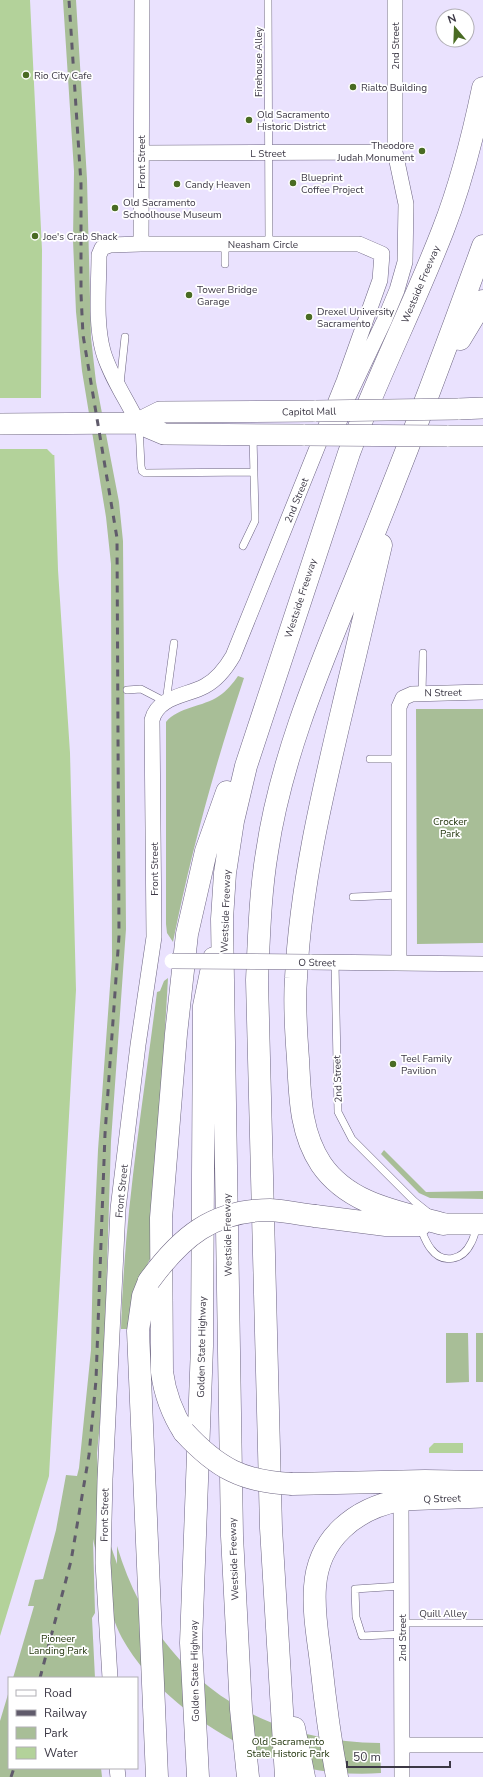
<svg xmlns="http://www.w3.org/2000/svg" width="483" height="1777" viewBox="0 0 483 1777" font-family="'Nunito Sans',sans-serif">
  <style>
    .green { fill: #a8be97 }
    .water { fill: #b3d29a }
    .pier { fill: #eae2fe }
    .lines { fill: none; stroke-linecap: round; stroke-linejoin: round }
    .lane-casing { stroke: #6d6582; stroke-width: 8 }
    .street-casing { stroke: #6d6582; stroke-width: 16 }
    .secondary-casing { stroke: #6d6582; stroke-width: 22 }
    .highway-casing { stroke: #6d6582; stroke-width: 23 }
    .lane { stroke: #fff; stroke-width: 7 }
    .street { stroke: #fff; stroke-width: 15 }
    .secondary { stroke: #fff; stroke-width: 21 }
    .highway { stroke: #fff; stroke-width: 22 }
    .rail { stroke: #605b6b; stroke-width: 3; stroke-dasharray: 7 7; stroke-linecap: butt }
    .street-bridge-casing { stroke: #6d6582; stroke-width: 16; stroke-linecap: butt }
    .secondary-bridge-casing { stroke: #6d6582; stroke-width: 22; stroke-linecap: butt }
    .highway-bridge-casing { stroke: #6d6582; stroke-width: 23; stroke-linecap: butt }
    .street-bridge { stroke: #fff; stroke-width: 15 }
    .secondary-bridge { stroke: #fff; stroke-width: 21 }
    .highway-bridge { stroke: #fff; stroke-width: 22 }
    .poi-dot { fill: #496b23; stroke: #fff; stroke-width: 1.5 }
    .labels { text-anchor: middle; stroke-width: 3.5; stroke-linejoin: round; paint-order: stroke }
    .street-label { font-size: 10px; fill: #3c3845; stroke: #fff }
    .poi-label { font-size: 10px; fill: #3c3845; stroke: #fff; text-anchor: start }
    .park-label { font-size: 10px; fill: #24370f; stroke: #fff }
  </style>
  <rect width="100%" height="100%" fill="#eae2fe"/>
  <path class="green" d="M63 0H76L87 179 91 338 96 382 119 502 123 541 126 929 111 1141 103 1393 97 1453 99 1492 104 1526 117 1564V1546C154 1670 251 1742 380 1743L381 1773C356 1775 330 1773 306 1768 237 1753 156 1700 122 1638 108 1611 100 1569 93 1539L95 1613 92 1618 95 1678H13L34 1606H28L35 1580 43 1579 56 1530 66 1475 77 1476 79 1468 91 1350 93 1259 98 1150 112 959 111 564 106 517 82 371 76 312 73 240 74 171Z
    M238 676 244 678C215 765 191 852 173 942L167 933 166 924V722C178 707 203 707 219 696 227 691 233 683 238 676Z
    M416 709H483V943L417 944Z
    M168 978 152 1255 136 1287 127 1329H121C124 1216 143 1103 157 992L160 991 164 981Z
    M384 1150 426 1192 483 1191V1199L430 1198 419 1193 381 1154Z
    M468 1333 469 1382 446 1383V1333Z
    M476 1333H483V1382H476Z
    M9 1691V1768H101L102 1777H0V1721Z"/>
  <path class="water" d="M0 0H30L42 250 41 399 54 445 58 570 70 753 76 990 49 1476 0 1636Z
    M434 1443H463V1453H429V1448Z"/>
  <path class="pier" d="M0 398H43L56 445V455H53L47 449H0Z"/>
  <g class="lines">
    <defs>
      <path id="lane" d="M268 0 269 244
        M225 264V244
        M120 384 125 337
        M139 425 141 466 142 471 145 473 254 472
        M243 546 255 521V514L253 437
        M127 690 141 689 166 702 174 643
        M422 693 423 653
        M370 759H398
        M353 897 399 895
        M335 963 338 1112 352 1139 414 1201 429 1213
        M420 1227C423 1234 426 1243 431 1249 443 1265 463 1260 471 1243 474 1238 475 1232 477 1226
        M401 1586 355 1589 356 1617 362 1636 403 1634
        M403 1623H483"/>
      <path id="street" d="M141 153 395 152
        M141 244 142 0
        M334 436 349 395 384 321 397 290 405 262 406 204 395 152V0
        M310 962 483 964
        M399 963V707L403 698 412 694 483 692
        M401 1500 402 1777
        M110 1678 103 1563 105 1479 118 1209 138 1045 154 937 152 720C158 696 187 696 205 686 218 679 226 668 233 656L344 381 380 280 382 254 359 244H141L110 245 102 248 99 255C99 286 95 321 103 351 110 376 127 400 138 423
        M402 1745H483
        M117 1768 118 1777"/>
      <path id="secondary" d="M458 409 483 408
        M138 423 160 412 316 411
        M0 424 138 423 164 434 305 435
        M447 436H483
        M443 1224H483
        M401 1500 483 1497"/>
      <path id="highway" d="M460 339 483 301
        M381 545C370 591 360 636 349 681 326 779 301 877 296 978 294 1005 296 1033 298 1059 300 1096 300 1132 321 1164 349 1205 399 1212 443 1224
        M315 1216 386 1225H420
        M149 1281 143 1296 138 1331 157 1777
        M184 1432C172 1413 165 1395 162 1372L161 1218 176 1034 187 934 206 851 227 792
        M292 1484 425 1481 483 1482
        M294 1728 304 1777
        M198 1777 191 1643 202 1346 204 1006 214 958
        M248 1777 241 1709 232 1536 222 919 225 873 233 821 246 766 349 453C377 377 414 305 443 230 461 184 473 136 483 88
        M286 1777 271 1528 257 980C259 937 260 894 267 852 282 750 326 653 364 558 406 454 445 351 483 246
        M337 1777C330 1739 325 1701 321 1663 318 1638 313 1612 315 1587 318 1538 356 1508 401 1500"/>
    </defs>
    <use href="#lane" class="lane-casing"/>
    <use href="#street" class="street-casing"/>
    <use href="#secondary" class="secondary-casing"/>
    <use href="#highway" class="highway-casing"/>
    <use href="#lane" class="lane"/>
    <use href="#street" class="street"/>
    <use href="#secondary" class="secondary"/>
    <use href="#highway" class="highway"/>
    <path class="rail" d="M40 1678 71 1561 89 1455 96 1380 105 1134 119 936 117 538 83 335 81 294V184L69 0
      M11 1777 14 1768"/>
    <defs>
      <path id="street-bridge" d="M172 961 310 962"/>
      <path id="secondary-bridge" d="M316 411 458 409
        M305 435 447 436"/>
      <path id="highway-bridge" d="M149 1281C181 1237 213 1210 270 1210 285 1211 300 1214 315 1216
        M184 1432C217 1468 243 1482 292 1484"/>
    </defs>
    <use href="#street-bridge" class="street-bridge-casing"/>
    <use href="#secondary-bridge" class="secondary-bridge-casing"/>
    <use href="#highway-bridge" class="highway-bridge-casing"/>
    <use href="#street-bridge" class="street-bridge"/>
    <use href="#secondary-bridge" class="secondary-bridge"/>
    <use href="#highway-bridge" class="highway-bridge"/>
  </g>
  <g class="poi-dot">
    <circle cx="26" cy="75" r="4"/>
    <circle cx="353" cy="87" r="4"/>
    <circle cx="249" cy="120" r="4"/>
    <circle cx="422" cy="151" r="4"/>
    <circle cx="293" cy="183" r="4"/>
    <circle cx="177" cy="184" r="4"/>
    <circle cx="115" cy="208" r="4"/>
    <circle cx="35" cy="236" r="4"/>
    <circle cx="189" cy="295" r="4"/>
    <circle cx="309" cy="317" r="4"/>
    <circle cx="393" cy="1064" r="4"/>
  </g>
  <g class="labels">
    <g class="street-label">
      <text transform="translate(395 46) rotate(-90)" y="4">2nd Street</text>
      <text transform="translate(258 62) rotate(-90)" y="4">Firehouse Alley</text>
      <text x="268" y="157">L Street</text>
      <text transform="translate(141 162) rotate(-90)" y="4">Front Street</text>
      <text x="263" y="248">Neasham Circle</text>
      <text transform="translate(420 284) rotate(-67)" y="4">Westside Freeway</text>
      <text transform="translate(309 411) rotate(-1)" y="4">Capitol Mall</text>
      <text transform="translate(296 500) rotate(-68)" y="4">2nd Street</text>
      <text transform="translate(300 598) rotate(-72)" y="4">Westside Freeway</text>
      <text transform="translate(443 692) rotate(-1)" y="4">N Street</text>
      <text transform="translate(154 869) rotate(-90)" y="4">Front Street</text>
      <text transform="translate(225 911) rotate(-88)" y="4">Westside Freeway</text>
      <text transform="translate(317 962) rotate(1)" y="4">O Street</text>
      <text transform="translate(337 1079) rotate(-92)" y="4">2nd Street</text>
      <text transform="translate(121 1191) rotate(-84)" y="4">Front Street</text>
      <text transform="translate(227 1235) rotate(-91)" y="4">Westside Freeway</text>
      <text transform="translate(201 1347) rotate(-89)" y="4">Golden State Highway</text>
      <text transform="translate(442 1498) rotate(-2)" y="4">Q Street</text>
      <text transform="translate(104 1515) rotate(-89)" y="4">Front Street</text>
      <text transform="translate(233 1559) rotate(-92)" y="4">Westside Freeway</text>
      <text x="443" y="1617">Quill Alley</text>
      <text transform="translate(402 1638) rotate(-90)" y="4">2nd Street</text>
      <text transform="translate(194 1671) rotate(-91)" y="4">Golden State Highway</text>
    </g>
    <g class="poi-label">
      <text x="34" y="79">Rio City Cafe</text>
      <text x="361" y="91">Rialto Building</text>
      <text x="257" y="118">Old Sacramento<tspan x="257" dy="12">Historic District</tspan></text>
      <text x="414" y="149" text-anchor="end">Theodore<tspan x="414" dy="12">Judah Monument</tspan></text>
      <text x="301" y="181">Blueprint<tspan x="301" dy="12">Coffee Project</tspan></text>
      <text x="185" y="188">Candy Heaven</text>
      <text x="123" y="206">Old Sacramento<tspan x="123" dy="12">Schoolhouse Museum</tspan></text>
      <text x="43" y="240">Joe's Crab Shack</text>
      <text x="197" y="293">Tower Bridge<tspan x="197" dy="12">Garage</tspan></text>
      <text x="317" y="315">Drexel University<tspan x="317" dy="12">Sacramento</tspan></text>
      <text x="401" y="1062">Teel Family<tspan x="401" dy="12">Pavilion</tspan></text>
    </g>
    <g class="park-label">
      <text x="450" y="825">Crocker<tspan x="450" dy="12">Park</tspan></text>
      <text x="58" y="1642">Pioneer<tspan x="58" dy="12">Landing Park</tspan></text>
      <text x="288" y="1745">Old Sacramento<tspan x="288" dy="12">State Historic Park</tspan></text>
    </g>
  </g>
  <rect x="8" y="1677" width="130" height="92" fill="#ffffff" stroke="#b1afb5"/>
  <rect x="16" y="1690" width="20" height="6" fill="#ffffff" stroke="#b1afb5"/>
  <text x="44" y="1697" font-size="12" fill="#3c3845">Road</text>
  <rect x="16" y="1710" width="20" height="6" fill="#605b6b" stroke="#b1afb5"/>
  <text x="44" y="1717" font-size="12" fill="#3c3845">Railway</text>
  <rect x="16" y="1727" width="20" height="12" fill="#a8be97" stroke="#b1afb5"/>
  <text x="44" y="1737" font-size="12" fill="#3c3845">Park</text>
  <rect x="16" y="1747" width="20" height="12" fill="#b3d29a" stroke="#b1afb5"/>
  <text x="44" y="1757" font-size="12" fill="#3c3845">Water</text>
  <g transform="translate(455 28) rotate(341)"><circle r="19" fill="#ffffff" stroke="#b1afb5"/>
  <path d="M0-3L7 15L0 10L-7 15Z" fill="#496b23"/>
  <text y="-6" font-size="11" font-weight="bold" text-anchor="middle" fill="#3c3845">N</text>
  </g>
  <path d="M347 1761v6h103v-6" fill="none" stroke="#3c3845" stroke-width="2"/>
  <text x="353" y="1761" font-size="12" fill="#3c3845" stroke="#ffffff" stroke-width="3" paint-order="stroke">50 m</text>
</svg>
